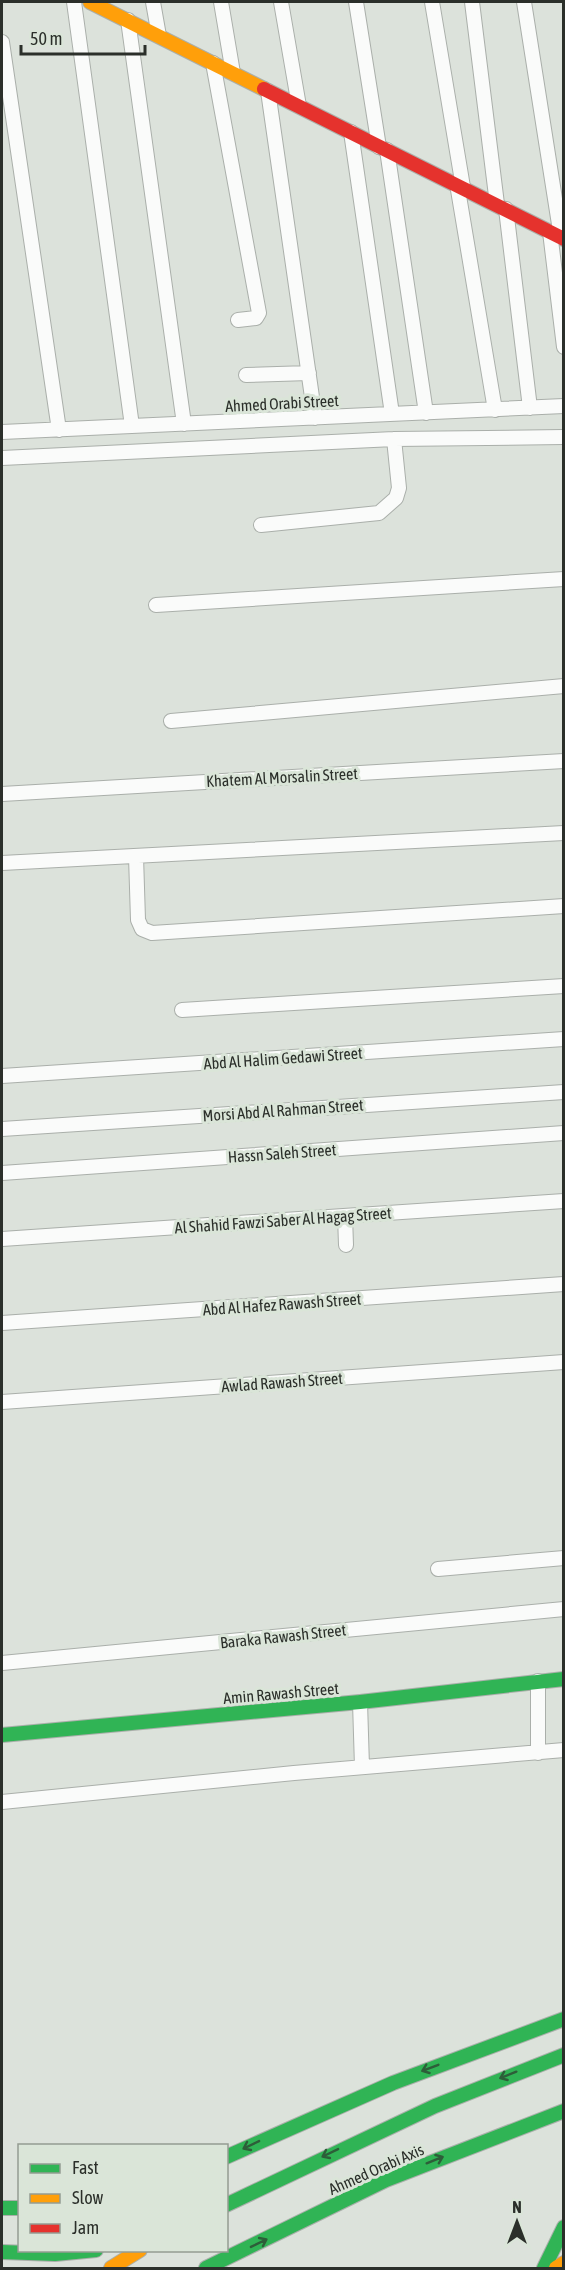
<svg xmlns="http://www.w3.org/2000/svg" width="565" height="2270" viewBox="0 0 565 2270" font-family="'Asap Condensed',sans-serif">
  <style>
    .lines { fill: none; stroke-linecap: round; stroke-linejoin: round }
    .street-casing { stroke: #aaafaa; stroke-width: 16 }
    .fast-casing { stroke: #aaafaa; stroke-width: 16 }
    .slow-casing { stroke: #aaafaa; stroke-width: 16 }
    .jam-casing { stroke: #aaafaa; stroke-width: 16 }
    .street { stroke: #fafbfa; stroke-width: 14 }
    .fast { stroke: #30b455; stroke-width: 14 }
    .slow { stroke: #ff9f0a; stroke-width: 14 }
    .jam { stroke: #e5322d; stroke-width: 14 }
    .oneway { stroke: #2d5e39 }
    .labels { text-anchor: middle; stroke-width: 6; stroke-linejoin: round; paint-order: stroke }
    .street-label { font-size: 16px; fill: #2b2f2a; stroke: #dae5d8 }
  </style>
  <rect width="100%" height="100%" fill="#dce2db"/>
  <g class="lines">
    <defs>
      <path id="street" d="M74 2 132 426
        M153 2 159 36
        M221 2 233 73
        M281 2 299 106
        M356 2 379 147
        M432 2 463 187
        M472 2 497 204
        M524 2 561 237
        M128 20 184 424
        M2 42 59 430
        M213 63 259 313 256 318 238 320
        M268 91 315 418
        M351 132 392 414
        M387 150 426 413
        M457 184 495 410
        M506 209 530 408
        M550 232 564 347
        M246 375 309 373
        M2 432 564 406
        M2 458 394 439 564 437
        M261 525 379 513 396 498 399 488 394 439
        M156 605 564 579
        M171 721 564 686
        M2 794 564 761
        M136 856 138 920 142 929 152 933 564 906
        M2 863 564 833
        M182 1010 564 986
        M2 1076 564 1039
        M2 1129 564 1092
        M2 1173 564 1133
        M345 1216 346 1245
        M2 1239 564 1201
        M2 1323 564 1284
        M2 1402 564 1362
        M438 1569 564 1558
        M2 1663 564 1609
        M538 1681V1753
        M360 1702 362 1767
        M2 1802 294 1773 564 1750"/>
      <path id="fast" d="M2 1735 360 1702 564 1679
        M226 2157 393 2083 564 2019
        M226 2205 435 2106 564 2055
        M2 2208H20
        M2 2252 55 2254 96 2250
        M206 2268 386 2180 564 2111
        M544 2268 564 2227"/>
      <path id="slow" d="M90 2 264 89
        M111 2268 140 2250
        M556 2268 564 2263"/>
      <path id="jam" d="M264 89 564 239"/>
    </defs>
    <use href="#street" class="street-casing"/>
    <use href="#fast" class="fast-casing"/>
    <use href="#slow" class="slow-casing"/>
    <use href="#jam" class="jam-casing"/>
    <use href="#street" class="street"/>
    <use href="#fast" class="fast"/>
    <use href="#slow" class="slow"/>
    <use href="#jam" class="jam"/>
  </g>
  <defs><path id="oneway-shaft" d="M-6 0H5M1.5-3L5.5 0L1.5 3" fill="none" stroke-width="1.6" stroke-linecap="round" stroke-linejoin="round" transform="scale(1.5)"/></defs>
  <g class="oneway">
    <use href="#oneway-shaft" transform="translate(430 2068) rotate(159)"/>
    <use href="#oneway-shaft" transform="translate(508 2075) rotate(158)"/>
    <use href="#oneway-shaft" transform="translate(251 2145) rotate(154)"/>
    <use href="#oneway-shaft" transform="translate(330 2153) rotate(154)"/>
    <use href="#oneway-shaft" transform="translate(435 2160) rotate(-22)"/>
    <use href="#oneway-shaft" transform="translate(259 2243) rotate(-26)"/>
  </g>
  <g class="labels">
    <g class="street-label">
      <text transform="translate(282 403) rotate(-3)" y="6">Ahmed Orabi Street</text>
      <text transform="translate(282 777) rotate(-3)" y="6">Khatem Al Morsalin Street</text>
      <text transform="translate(283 1058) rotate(-4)" y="6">Abd Al Halim Gedawi Street</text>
      <text transform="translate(283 1110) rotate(-4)" y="6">Morsi Abd Al Rahman Street</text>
      <text transform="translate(282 1153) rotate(-4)" y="6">Hassn Saleh Street</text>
      <text transform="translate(283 1220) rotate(-4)" y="6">Al Shahid Fawzi Saber Al Hagag Street</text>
      <text transform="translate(282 1304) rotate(-4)" y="6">Abd Al Hafez Rawash Street</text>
      <text transform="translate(282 1382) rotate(-4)" y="6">Awlad Rawash Street</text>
      <text transform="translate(283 1636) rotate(-6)" y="6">Baraka Rawash Street</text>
      <text transform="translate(281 1693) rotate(-5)" y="6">Amin Rawash Street</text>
      <text transform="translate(376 2169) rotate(-24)" y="6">Ahmed Orabi Axis</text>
    </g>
  </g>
  <rect width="565" height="2270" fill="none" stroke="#2b2f2a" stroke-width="6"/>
  <rect x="18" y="2144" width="210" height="108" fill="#dae5d8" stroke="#949c92" stroke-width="1.5"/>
  <rect x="30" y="2164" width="30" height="9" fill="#30b455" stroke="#949c92" stroke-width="1.5"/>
  <text x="72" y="2174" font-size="18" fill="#2b2f2a">Fast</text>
  <rect x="30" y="2194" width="30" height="9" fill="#ff9f0a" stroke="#949c92" stroke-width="1.5"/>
  <text x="72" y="2204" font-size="18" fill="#2b2f2a">Slow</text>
  <rect x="30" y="2224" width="30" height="9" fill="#e5322d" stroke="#949c92" stroke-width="1.5"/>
  <text x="72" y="2234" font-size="18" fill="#2b2f2a">Jam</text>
  <g transform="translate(517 2222)" stroke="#dae5d8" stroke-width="4.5" paint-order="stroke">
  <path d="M0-4.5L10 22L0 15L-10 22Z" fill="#2b2f2a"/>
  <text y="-9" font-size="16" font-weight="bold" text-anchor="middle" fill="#2b2f2a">N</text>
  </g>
  <path d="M21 45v9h124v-9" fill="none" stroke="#2b2f2a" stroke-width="3"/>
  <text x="30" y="45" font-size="18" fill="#2b2f2a" stroke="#dae5d8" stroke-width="4.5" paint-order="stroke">50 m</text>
</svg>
